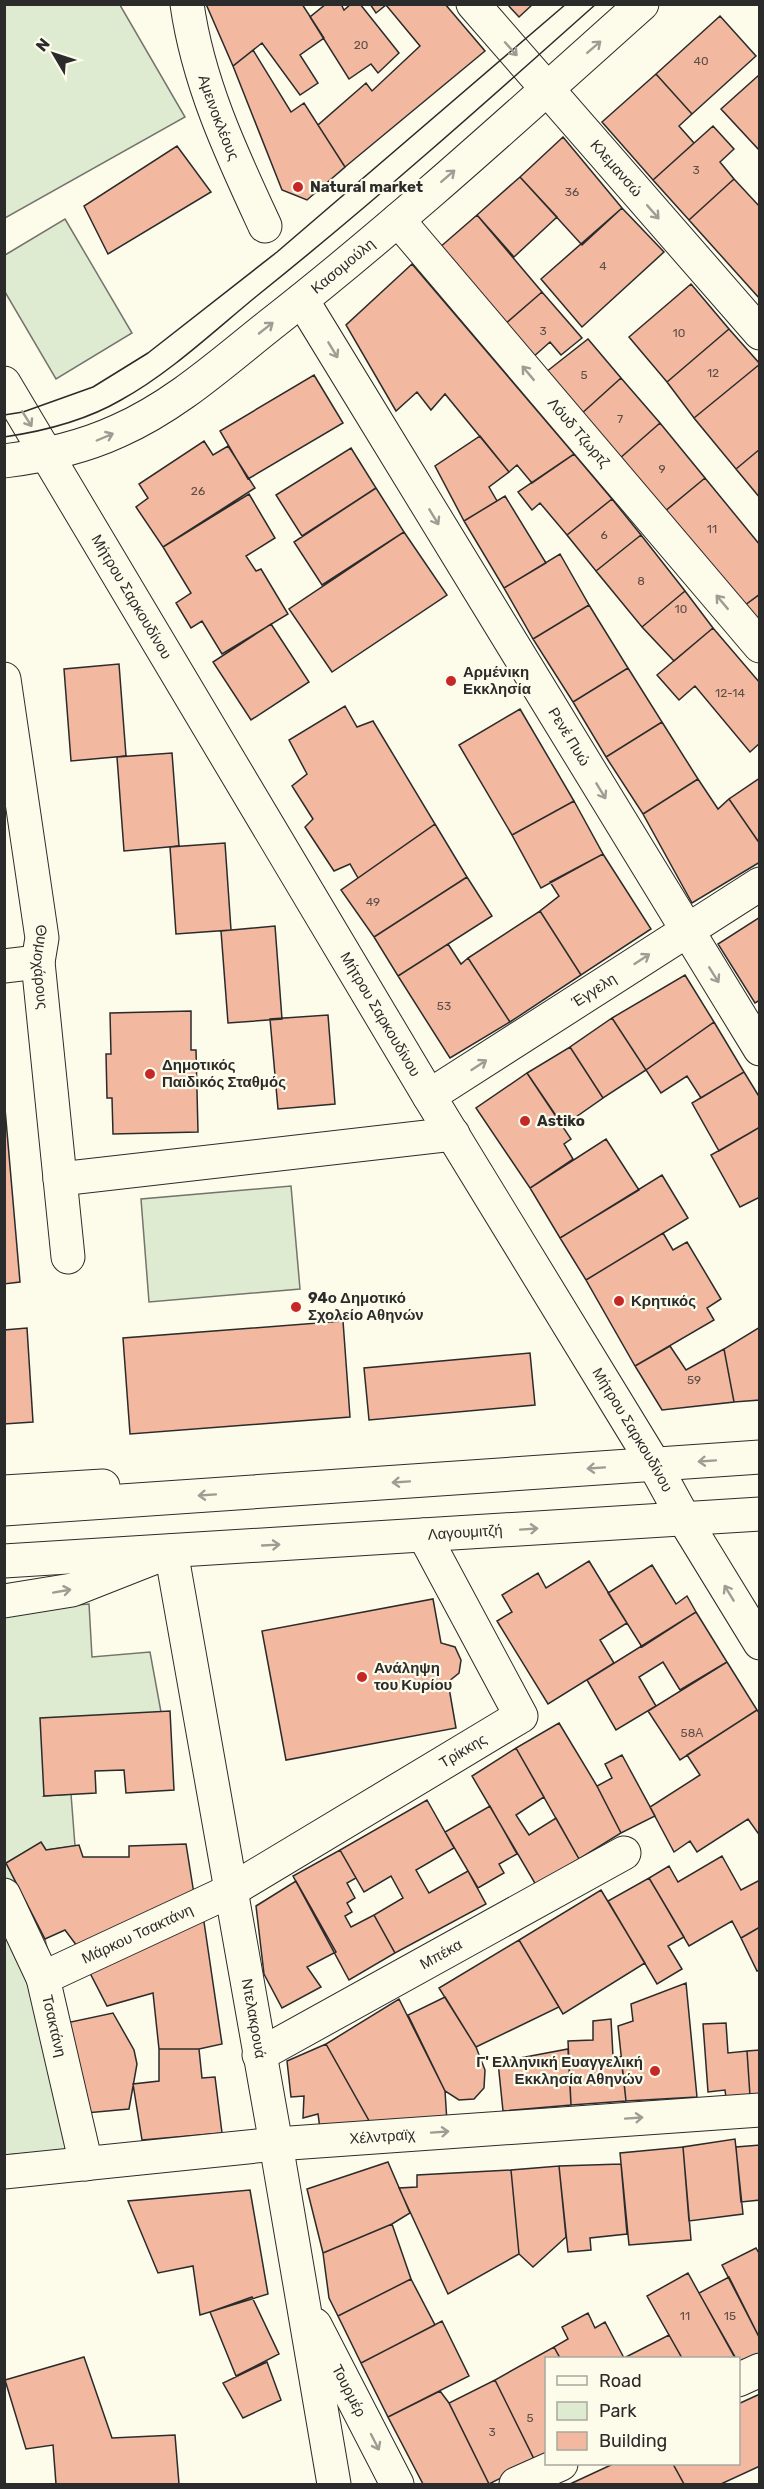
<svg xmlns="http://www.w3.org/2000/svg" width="764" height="2489" viewBox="0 0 764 2489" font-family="Rubik,sans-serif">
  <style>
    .green { fill: #deebd1; stroke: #74746e; stroke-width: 1.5 }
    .building { fill: #f2b8a0; stroke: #2b2b2b; stroke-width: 1.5 }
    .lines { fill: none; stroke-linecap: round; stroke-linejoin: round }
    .minor-casing { stroke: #2b2b2b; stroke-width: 35 }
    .major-casing { stroke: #2b2b2b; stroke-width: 35 }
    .minor { stroke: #fdfbea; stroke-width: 33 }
    .major { stroke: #fdfbea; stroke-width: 33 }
    .tram { stroke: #2b2b2b; stroke-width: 1.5 }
    .oneway { stroke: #9e9d94 }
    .poi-dot { fill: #c62828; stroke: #fdfbea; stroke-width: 2 }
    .labels { text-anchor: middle; stroke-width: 4.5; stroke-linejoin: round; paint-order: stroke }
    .number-label { font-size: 12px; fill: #5d4e48 }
    .street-label { font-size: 15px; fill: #2b2b2b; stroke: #fdfbea }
    .poi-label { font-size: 15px; font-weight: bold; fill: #2b2b2b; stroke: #fdfbea; text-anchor: start }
  </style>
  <rect width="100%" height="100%" fill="#fdfbea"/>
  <path class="green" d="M4 5H120L185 117 5 218Z
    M65 219 132 333 56 379 5 292V255Z
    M291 1186 300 1289 149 1302 141 1199Z
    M89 1604 92 1657 150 1652 161 1712 44 1796 71 1794 75 1846 46 1850 41 1843 6 1863 45 1939 94 2148 5 2155V1611Z"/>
  <path class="building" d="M206 4H302L324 38 300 55 318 83 300 95 262 43 233 66Z
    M326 4H341L344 10 351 4H360L399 53 378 73 371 64 349 79 310 17Z
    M370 4H445L485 51 345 167 318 125 366 83 372 91 420 46 386 5 376 13Z
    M507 4H533L519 17Z
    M720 16 756 56 692 114 656 74Z
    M253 50 291 112 304 103 345 167 307 200 282 190 233 66Z
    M656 74 692 114 679 126 694 143 653 180 602 122Z
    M759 75 760 76V151L721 109Z
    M713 126 734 149 720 162 734 179 689 220 653 180Z
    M563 137 622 208 582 245 520 177Z
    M177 146 211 192 108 254 84 206Z
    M520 177 557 217 514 257 477 215Z
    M734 179 760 207V299L689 220Z
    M622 208 664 252 582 327 541 279Z
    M477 215 542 292 504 325 439 248Z
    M412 264 574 454 532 483 517 465 509 472 445 394 431 410 417 392 396 411 346 325Z
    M691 284 729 329 667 382 629 337Z
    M542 292 582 338 561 355 550 342 532 358 504 325Z
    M729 329 760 364 694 418 667 382Z
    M588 339 621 378 580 415 546 372Z
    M760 364V449L736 469 694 418Z
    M314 375 343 423 248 479 220 431Z
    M621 378 660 423 619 459 580 415Z
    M660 423 705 478 664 512 619 459Z
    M480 436 509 472 489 487 497 501 464 521 435 466Z
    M204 441 213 455 228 446 255 488 163 547 136 507 148 498 139 484Z
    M351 448 376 488 302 536 276 495Z
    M760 449V498L736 469Z
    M574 454 612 499 567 535 540 503 532 510 518 492Z
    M705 478 760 545V594L741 608 664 512Z
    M376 488 404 532 322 585 294 542Z
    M249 494 275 538 246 556 256 571 261 569 288 614 222 654 202 621 191 628 176 603 191 593 163 547Z
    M505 496 546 563 504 588 464 521Z
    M612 499 641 535 596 571 567 535Z
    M404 532 447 595 332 672 289 609Z
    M641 535 685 591 642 627 596 571Z
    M560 554 589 605 533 639 504 588Z
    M685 591 713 628 674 661 642 627Z
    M760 594V629L741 608Z
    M589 605 628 668 573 702 533 639Z
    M271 624 309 682 251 720 213 662Z
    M713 628 760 683V743L750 752 695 686 679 700 657 675Z
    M119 664 126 756 71 761 64 669Z
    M628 668 662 722 606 757 573 702Z
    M345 706 357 727 373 721 435 824 358 878 350 864 334 871 305 827 313 819 292 786 307 774 289 740Z
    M520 709 574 801 512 835 459 745Z
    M662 722 698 779 643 814 606 757Z
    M172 753 179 846 124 851 117 757Z
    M760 778V844L729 799Z
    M698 779 718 809 729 799 760 844V862L692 903 643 814Z
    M574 801 603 854 541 888 512 835Z
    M435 824 467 877 374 937 341 890Z
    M225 843 231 930 176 934 170 847Z
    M603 854 651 929 581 975 540 911 559 896 550 882Z
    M467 877 492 916 398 976 374 937Z
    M540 911 581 975 510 1022 468 958Z
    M760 917V1000L755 1003 718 944Z
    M275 926 282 1019 228 1023 221 931Z
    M448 944 461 964 468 958 510 1022 450 1058 398 976Z
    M685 975 714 1022 646 1070 612 1018Z
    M191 1011V1050H196L198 1132 113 1134 112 1098H107L106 1054H111L110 1013Z
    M328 1015 335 1104 278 1109 270 1019Z
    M612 1018 646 1070 603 1098 570 1047Z
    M714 1022 744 1072 701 1098 687 1076 661 1093 646 1070Z
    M570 1047 603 1098 563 1126 527 1073Z
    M744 1072 760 1098V1127L719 1151 692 1103Z
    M527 1073 571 1139 564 1144 573 1159 530 1188 476 1108Z
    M4 1097 20 1282 4 1284Z
    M760 1127V1197L740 1207 711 1155Z
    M606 1139 639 1190 560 1238 530 1188Z
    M662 1175 688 1218 586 1280 560 1238Z
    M663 1233 673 1250 687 1242 721 1299 707 1308 714 1320 635 1366 586 1280Z
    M343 1321 350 1417 130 1434 123 1338Z
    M760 1327V1400L734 1402 724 1349Z
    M27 1328 33 1422 4 1424V1330Z
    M670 1346 686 1370 724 1349 734 1402 662 1410 635 1366Z
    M530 1353 535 1405 369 1420 364 1368Z
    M589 1561 627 1623 600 1640 614 1663 548 1704 497 1621 512 1612 502 1595 538 1573 546 1588Z
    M652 1565 676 1604 687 1596 696 1612 642 1647 608 1593Z
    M433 1599 441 1643 455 1647 461 1660 459 1673 448 1682 456 1728 286 1760 262 1631Z
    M696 1612 727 1662 680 1690 663 1662 639 1677 656 1706 616 1730 587 1680Z
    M727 1662 757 1710 680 1760 648 1711Z
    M757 1710 760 1714V1836L748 1819 697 1852 690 1841 674 1852 650 1807 700 1775 687 1755Z
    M170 1711 174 1790 126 1793 124 1770 95 1771 96 1793 44 1796 40 1718Z
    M559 1723 597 1786 621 1833 579 1859 516 1748Z
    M516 1748 544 1797 516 1815 529 1835 556 1818 579 1859 536 1885 472 1776Z
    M622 1755 655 1816 621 1833 597 1786 612 1778 605 1764Z
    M427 1800 454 1848 416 1870 429 1893 468 1871 486 1904 395 1953 374 1915 403 1898 391 1876 364 1892 340 1850Z
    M490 1806 517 1854 499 1864 504 1873 478 1888 445 1832Z
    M41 1842 46 1850 79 1845 83 1857H129V1846L186 1844 194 1894 80 1950 65 1930 45 1939 6 1863Z
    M340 1850 356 1878 347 1883 355 1898 347 1903 352 1912 345 1916 351 1927 374 1915 395 1953 349 1980 293 1876Z
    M722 1856 741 1890 760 1880V1927L741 1938 732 1921 689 1946 649 1878 669 1866 678 1882Z
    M649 1878 684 1937 668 1946 682 1969 657 1984 608 1901Z
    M296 1881 336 1952 307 1967 321 1987 282 2008 264 1974 256 1906Z
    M601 1890 645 1963 563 2014 519 1940Z
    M195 1920 204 1922 222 2044 199 2049H159L153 1993 107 2006 90 1973Z
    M760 1927V1970L757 1971 741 1938Z
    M519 1940 559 2007 476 2047 439 1988Z
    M686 1983 697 2097 626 2101 618 2026 633 2021 631 2004Z
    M445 1997 476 2047 485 2070 484 2088 474 2099 459 2100 445 2091 408 2015Z
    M399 1999 445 2091 447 2122 372 2126 326 2044Z
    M113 2013 134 2050 137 2064 129 2109 86 2113 66 2023Z
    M611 2019 613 2056 621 2057 626 2101 571 2105 568 2041 593 2040V2021Z
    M726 2023 728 2053 747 2051 750 2096 726 2098 725 2090 708 2092 703 2024Z
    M326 2044 372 2126 321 2136 318 2114 303 2118 304 2096 291 2097 287 2061Z
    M159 2049H199L202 2078 215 2077 222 2133 142 2140 133 2084 159 2081Z
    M568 2049 571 2105 503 2111 498 2062Z
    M760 2050V2095L750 2096 747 2051Z
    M735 2139 743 2214 689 2221 683 2147Z
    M760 2145V2200L741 2202 736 2147Z
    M683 2147 691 2240 629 2245 620 2153Z
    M388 2162 410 2213 392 2224 323 2253 307 2189Z
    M621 2164 627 2234 590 2238 591 2250 568 2252 559 2166Z
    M559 2166 566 2237 533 2267 519 2254 511 2170Z
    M511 2170 519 2254 448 2294 399 2188 417 2187V2175Z
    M250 2190 268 2294 200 2315 193 2266 158 2273 128 2201Z
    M392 2224 411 2279 338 2316 329 2298 323 2253Z
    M756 2248 760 2255V2339L722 2265Z
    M688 2273 699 2293 735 2358H682L647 2296Z
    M729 2277 760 2339V2353L738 2362 699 2293Z
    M411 2279 435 2325 361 2363 338 2316Z
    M252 2297 279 2354 236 2376 210 2312Z
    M588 2313 595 2328 605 2322 624 2358H560L554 2347 568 2339 562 2327Z
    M442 2321 469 2376 388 2417 361 2363Z
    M669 2335 682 2358H624Z
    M554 2347 560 2358H546V2456L535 2461 495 2380Z
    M84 2357 112 2438 175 2435 179 2484H56L53 2445 26 2449 5 2380Z
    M267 2362 281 2400 243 2418 223 2383Z
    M495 2380 535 2461 489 2484 449 2403Z
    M440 2391 449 2403 489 2484H423L388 2417Z
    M760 2394V2466L721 2484H684L673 2464H738V2404Z
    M613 2464H673L684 2484H570Z"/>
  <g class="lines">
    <defs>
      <g id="minor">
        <path id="s1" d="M187 4C198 83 232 155 265 226"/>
        <path id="s2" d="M473 4 760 333"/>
        <path id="s3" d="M398 220 760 646"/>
        <path id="s4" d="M302 300 760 1049"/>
        <path id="s5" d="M4 383 429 1096 654 1464 684 1519 760 1643"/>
        <path id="s6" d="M4 461C45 456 81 448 118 431 175 406 222 363 270 325 399 224 520 113 642 4"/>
        <path id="s7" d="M4 679 42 938 38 962 68 1257"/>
        <path d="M4 966 38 962"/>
        <path id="s8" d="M429 1096 760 884"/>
        <path d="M60 1179 453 1134"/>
        <path d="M4 1492 103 1486"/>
        <path id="s9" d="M4 1601 72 1590 171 1551 276 2144 334 2484"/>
        <path id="s10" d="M4 1895 43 1978 86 2164"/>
        <path id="s11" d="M43 1978 230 1891 521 1716 424 1535"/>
        <path id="s12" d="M259 2055 624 1853"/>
        <path id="s13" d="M4 2172 276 2144 760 2110"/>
        <path id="s14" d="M315 2325 397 2484"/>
        <path d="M738 2380 760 2370"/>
        <path d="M516 2484 561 2464"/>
      </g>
      <g id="major">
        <path d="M4 1509 760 1457"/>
        <path id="s15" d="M4 1561 760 1514"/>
      </g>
    </defs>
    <use href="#minor" class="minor-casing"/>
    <use href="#major" class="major-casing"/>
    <use href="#minor" class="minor"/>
    <use href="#major" class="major"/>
    <path class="tram" d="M4 415 23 412 93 387 148 353 277 252 566 4
      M4 437C45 431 85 421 121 400 170 373 214 331 258 295 374 202 485 103 596 4"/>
  </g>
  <defs><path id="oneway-shaft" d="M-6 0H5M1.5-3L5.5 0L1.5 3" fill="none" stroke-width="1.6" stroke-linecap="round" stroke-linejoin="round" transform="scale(1.5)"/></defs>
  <g class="oneway">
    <use href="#oneway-shaft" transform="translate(594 47) rotate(-41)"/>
    <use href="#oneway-shaft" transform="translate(511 49) rotate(48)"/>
    <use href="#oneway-shaft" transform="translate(448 176) rotate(-41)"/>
    <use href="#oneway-shaft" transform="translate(653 212) rotate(49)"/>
    <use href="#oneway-shaft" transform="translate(266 328) rotate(-38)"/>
    <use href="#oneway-shaft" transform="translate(333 350) rotate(59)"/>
    <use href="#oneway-shaft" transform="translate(528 373) rotate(-130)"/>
    <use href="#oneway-shaft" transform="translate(27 419) rotate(58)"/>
    <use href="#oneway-shaft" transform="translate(105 437) rotate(-23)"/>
    <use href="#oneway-shaft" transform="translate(434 517) rotate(59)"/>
    <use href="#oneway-shaft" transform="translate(722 602) rotate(-130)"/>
    <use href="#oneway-shaft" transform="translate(601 791) rotate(59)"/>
    <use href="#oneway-shaft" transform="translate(642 959) rotate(-33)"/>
    <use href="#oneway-shaft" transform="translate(714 975) rotate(58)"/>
    <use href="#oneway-shaft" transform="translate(479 1065) rotate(-33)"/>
    <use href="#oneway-shaft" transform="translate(707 1461) rotate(176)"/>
    <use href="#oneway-shaft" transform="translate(596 1468) rotate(176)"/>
    <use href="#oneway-shaft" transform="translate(401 1482) rotate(176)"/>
    <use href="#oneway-shaft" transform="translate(207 1495) rotate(176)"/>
    <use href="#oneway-shaft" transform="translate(529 1529) rotate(-4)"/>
    <use href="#oneway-shaft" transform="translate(271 1545) rotate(-3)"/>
    <use href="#oneway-shaft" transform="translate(62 1591) rotate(-10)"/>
    <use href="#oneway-shaft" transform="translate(729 1593) rotate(-121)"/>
    <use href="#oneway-shaft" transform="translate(634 2118) rotate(-4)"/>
    <use href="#oneway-shaft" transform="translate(440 2132) rotate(-4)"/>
    <use href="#oneway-shaft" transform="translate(375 2442) rotate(63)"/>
  </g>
  <g class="poi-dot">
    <circle cx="298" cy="187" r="6"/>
    <circle cx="451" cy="681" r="6"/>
    <circle cx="150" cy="1074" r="6"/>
    <circle cx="525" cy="1121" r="6"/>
    <circle cx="619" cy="1301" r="6"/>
    <circle cx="296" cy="1307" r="6"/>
    <circle cx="362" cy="1677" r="6"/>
    <circle cx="655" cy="2071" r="6"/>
  </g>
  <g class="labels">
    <g class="number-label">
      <text x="361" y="49">20</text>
      <text x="701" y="65">40</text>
      <text x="696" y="174">3</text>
      <text x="572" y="196">36</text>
      <text x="603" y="270">4</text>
      <text x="543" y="335">3</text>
      <text x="679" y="337">10</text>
      <text x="713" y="377">12</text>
      <text x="584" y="379">5</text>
      <text x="620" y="423">7</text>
      <text x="662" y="473">9</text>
      <text x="198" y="495">26</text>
      <text x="712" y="533">11</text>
      <text x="604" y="539">6</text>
      <text x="641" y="585">8</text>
      <text x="681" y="613">10</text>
      <text x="730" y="697">12-14</text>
      <text x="373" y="906">49</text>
      <text x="444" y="1010">53</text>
      <text x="694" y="1384">59</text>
      <text x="692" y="1737">58Α</text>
      <text x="685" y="2320">11</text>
      <text x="730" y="2320">15</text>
      <text x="530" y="2422">5</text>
      <text x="492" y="2436">3</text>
    </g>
    <g class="street-label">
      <text dy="5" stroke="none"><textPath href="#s1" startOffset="118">Αμεινοκλέους</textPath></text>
      <text dy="5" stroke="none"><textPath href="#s2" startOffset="218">Κλεμανσώ</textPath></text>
      <text dy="5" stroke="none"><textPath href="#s6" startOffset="398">Κασομούλη</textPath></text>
      <text dy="5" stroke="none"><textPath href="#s3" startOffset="279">Λόυδ Τζωρτζ</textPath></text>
      <text dy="5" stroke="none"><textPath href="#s5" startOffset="249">Μήτρου Σαρκουδίνου</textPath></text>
      <text dy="5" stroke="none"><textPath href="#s4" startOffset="512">Ρενέ Πυώ</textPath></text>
      <text dy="5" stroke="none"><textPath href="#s7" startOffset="291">Θυμοχάρους</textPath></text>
      <text dy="5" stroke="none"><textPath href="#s8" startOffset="196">Έγγελη</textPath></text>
      <text dy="5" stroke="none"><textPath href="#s5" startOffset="735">Μήτρου Σαρκουδίνου</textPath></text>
      <text dy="5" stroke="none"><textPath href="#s5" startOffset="1221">Μήτρου Σαρκουδίνου</textPath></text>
      <text dy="5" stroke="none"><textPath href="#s15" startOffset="462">Λαγουμιτζή</textPath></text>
      <text dy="5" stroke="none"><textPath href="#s11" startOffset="478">Τρίκκης</textPath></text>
      <text dy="5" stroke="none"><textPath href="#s11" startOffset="104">Μάρκου Τσακτάνη</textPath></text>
      <text dy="5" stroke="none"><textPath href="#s12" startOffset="208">Μπέκα</textPath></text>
      <text dy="5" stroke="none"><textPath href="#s9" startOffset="650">Ντελακρουά</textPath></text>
      <text dy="5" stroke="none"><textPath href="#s10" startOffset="141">Τσακτάνη</textPath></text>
      <text dy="5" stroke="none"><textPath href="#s13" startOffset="380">Χέλντραϊχ</textPath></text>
      <text dy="5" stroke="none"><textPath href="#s14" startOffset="74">Τουρμέρ</textPath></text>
    </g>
    <g class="poi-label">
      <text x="310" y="192">Natural market</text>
      <text x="463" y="677">Αρμένικη<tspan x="463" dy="17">Εκκλησία</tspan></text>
      <text x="162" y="1070">Δημοτικός<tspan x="162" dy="17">Παιδικός Σταθμός</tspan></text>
      <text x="537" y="1126">Astiko</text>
      <text x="308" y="1303">94ο Δημοτικό<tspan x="308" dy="17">Σχολείο Αθηνών</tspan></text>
      <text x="631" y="1306">Κρητικός</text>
      <text x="374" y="1673">Ανάληψη<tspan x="374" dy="17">του Κυρίου</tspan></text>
      <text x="643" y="2067" text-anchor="end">Γ' Ελληνική Ευαγγελική<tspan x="643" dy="17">Εκκλησία Αθηνών</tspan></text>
    </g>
  </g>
  <rect width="764" height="2489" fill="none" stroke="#2b2b2b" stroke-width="12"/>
  <rect x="545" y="2357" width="195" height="108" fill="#fdfbea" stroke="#a9a89e" stroke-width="1.5"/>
  <rect x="557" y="2376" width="30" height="9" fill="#fdfbea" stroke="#a9a89e" stroke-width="1.5"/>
  <text x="599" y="2387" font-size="18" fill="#2b2b2b">Road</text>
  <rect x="557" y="2402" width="30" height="18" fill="#deebd1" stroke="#a9a89e" stroke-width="1.5"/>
  <text x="599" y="2417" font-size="18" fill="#2b2b2b">Park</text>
  <rect x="557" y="2432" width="30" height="18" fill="#f2b8a0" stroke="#a9a89e" stroke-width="1.5"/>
  <text x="599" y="2447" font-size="18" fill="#2b2b2b">Building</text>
  <g transform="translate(54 54) rotate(309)" stroke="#fdfbea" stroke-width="4.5" paint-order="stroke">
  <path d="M0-4.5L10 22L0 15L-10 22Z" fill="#2b2b2b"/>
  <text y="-9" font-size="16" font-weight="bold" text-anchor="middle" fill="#2b2b2b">N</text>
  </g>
</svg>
